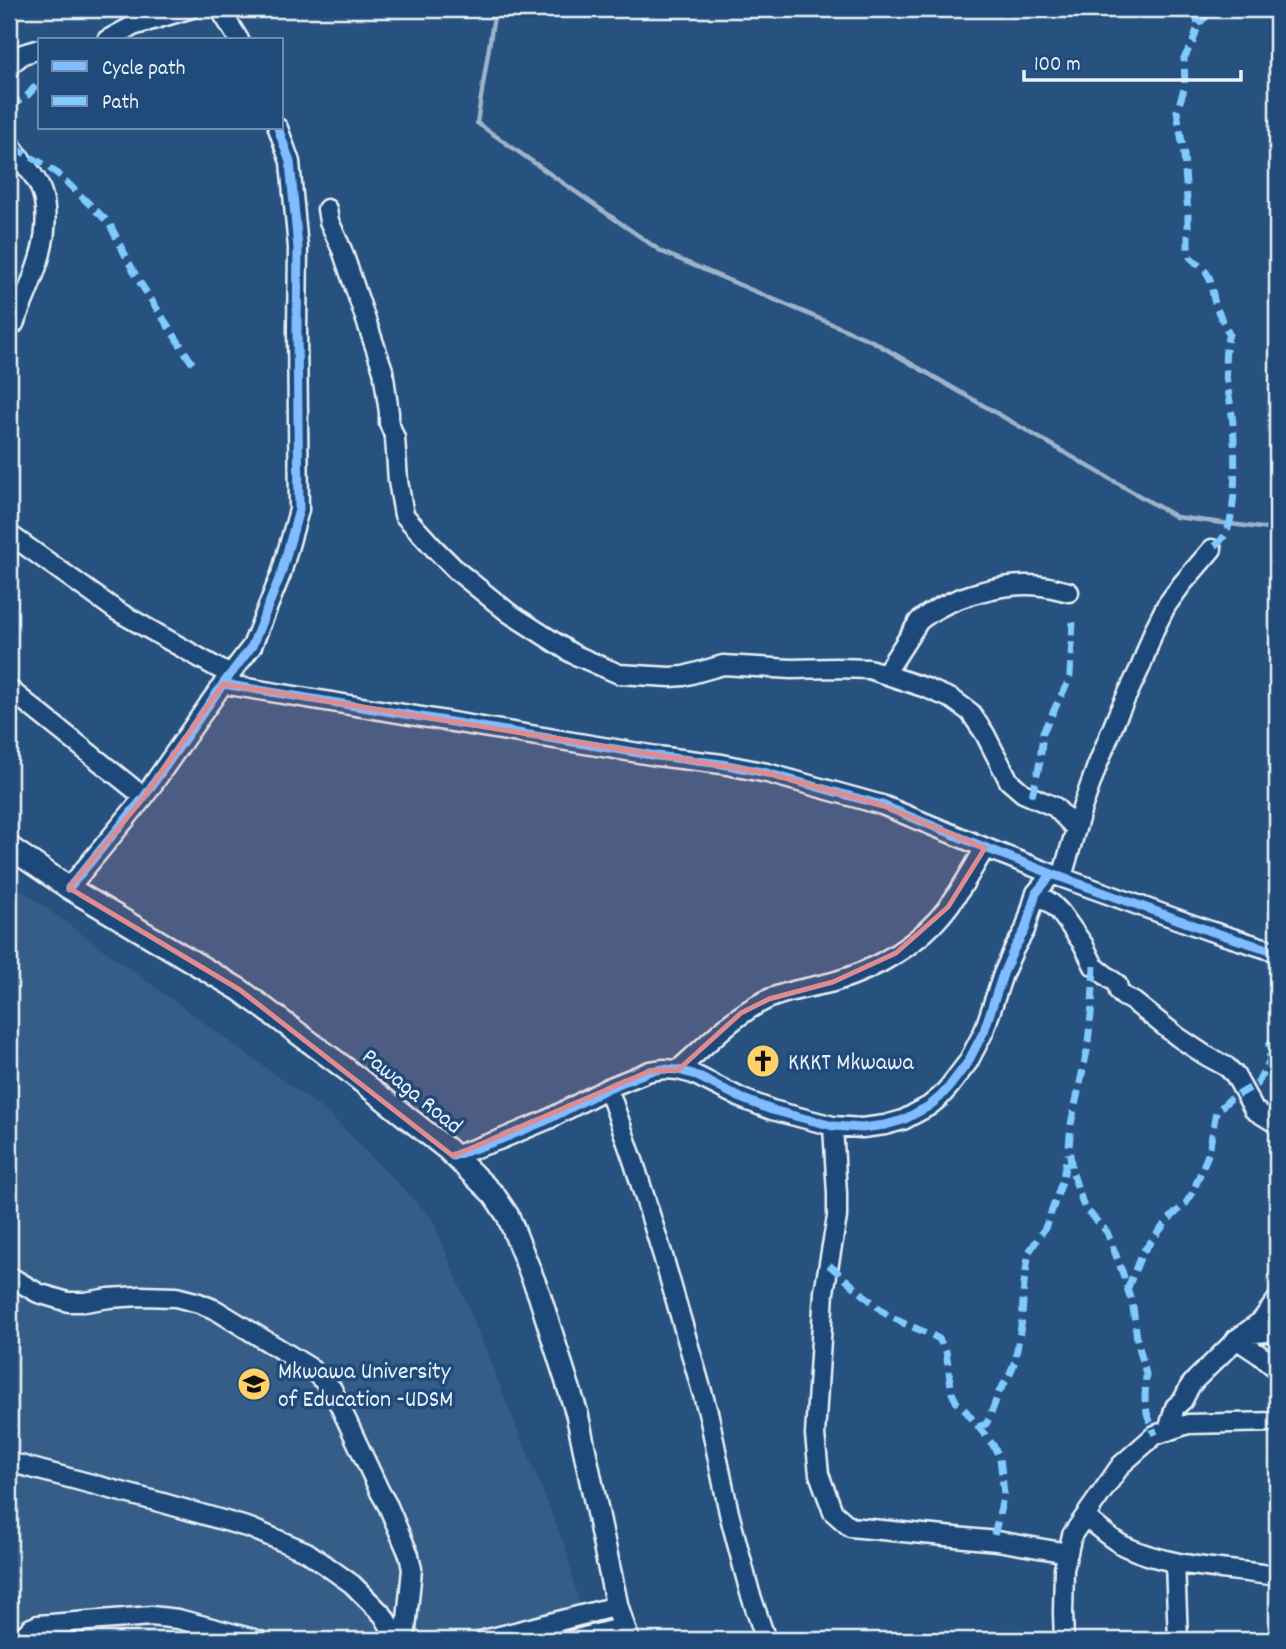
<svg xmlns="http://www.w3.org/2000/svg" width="1286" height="1649" viewBox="0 0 1286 1649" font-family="Dekko,sans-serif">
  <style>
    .built { fill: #355d88 }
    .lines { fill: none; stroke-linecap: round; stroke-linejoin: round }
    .stream { stroke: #9db3c9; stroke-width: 4.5 }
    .minor-casing { stroke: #e8f1f8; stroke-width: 23 }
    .major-casing { stroke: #e8f1f8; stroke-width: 26 }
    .minor { stroke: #1f4a7a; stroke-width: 18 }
    .major { stroke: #1f4a7a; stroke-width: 21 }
    .quiet { stroke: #80caff; stroke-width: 7; stroke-dasharray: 14 7; stroke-linecap: butt }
    .cycleway-casing { stroke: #1f4a7a; stroke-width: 13 }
    .cycleway { stroke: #80bcff; stroke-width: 9 }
    .marked { fill: #df8c90; fill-opacity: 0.2; stroke: #df8c90; stroke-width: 5; stroke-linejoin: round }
    .labels { text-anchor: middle; stroke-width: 7; stroke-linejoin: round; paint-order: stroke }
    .poi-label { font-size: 24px; fill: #e8f1f8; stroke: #1f4a7a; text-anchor: start }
    .street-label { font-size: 24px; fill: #e8f1f8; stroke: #1f4a7a }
  </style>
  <rect width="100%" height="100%" fill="#27517f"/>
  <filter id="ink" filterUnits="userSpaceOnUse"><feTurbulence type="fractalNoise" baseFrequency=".0143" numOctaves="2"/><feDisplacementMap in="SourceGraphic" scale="14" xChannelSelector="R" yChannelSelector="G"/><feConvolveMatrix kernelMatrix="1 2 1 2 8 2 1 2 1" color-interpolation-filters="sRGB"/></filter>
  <g filter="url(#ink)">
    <path class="built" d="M9 881 328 1113 432 1218 566 1549 587 1640H9Z"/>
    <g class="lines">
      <path class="stream" d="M495 9 477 123 662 252 872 341 1176 517 1277 530"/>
      <defs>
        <path id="minor" d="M220 9 239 40
          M107 40 133 26 189 9
          M9 66 23 54 40 49
          M9 143C15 150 20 158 25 165 32 173 39 183 42 193 55 237 30 285 14 324
          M327 209 329 221 342 250 383 370 389 413V423L395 438 398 481 404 515 434 548 457 571 509 613 573 654 619 674 670 677 684 676 723 665 791 669 836 668 869 669 926 688 952 699 970 712 985 734 1009 781 1023 793 1055 807 1076 829
          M9 534 117 611 230 675
          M885 674 919 621C948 597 1005 581 1042 586 1051 587 1060 590 1069 592
          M223 684 657 756 722 764 767 773 882 805 991 850 1052 874 1210 931 1277 952
          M9 689 144 797
          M1062 877 1082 808 1097 766 1118 714 1141 666 1154 630 1166 606 1182 584 1212 549
          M69 888 144 797 223 684 252 646 281 574 299 510 297 330 298 248 290 162 278 128
          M1036 893 1052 904 1060 912 1083 944 1094 966 1117 984 1119 992 1123 996 1134 1002 1178 1037 1205 1055 1227 1067 1235 1075 1254 1110 1277 1124
          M678 1070C707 1045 731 1017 766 1000 787 990 810 988 833 982 876 970 921 943 948 907 962 889 973 868 985 848
          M608 1088 634 1163 663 1256 709 1416 729 1513 750 1593 766 1640
          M833 1126 837 1194V1217L824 1292 815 1435 819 1474 833 1512 850 1527 997 1541 1068 1553
          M453 1156 499 1140 547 1120 608 1088 650 1071 664 1069 678 1070 693 1074 743 1099 772 1110 833 1126 862 1128 885 1125 903 1120 929 1106 940 1097 949 1087 968 1062 984 1031 1003 974 1014 949 1025 930 1036 893 1052 874
          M9 1276 38 1293 68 1302H85L109 1298 140 1296 176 1297 199 1303 216 1310 309 1367 332 1389 380 1492 388 1506 409 1555 412 1569 405 1640
          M1246 1334 1277 1331
          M1236 1339 1260 1355 1277 1369
          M1168 1431 1175 1407 1183 1400 1190 1386 1196 1379 1238 1338 1261 1321 1277 1300
          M9 1462 163 1503 250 1528 307 1552 352 1584 383 1615 398 1640
          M1085 1517C1097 1526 1110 1539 1124 1546 1171 1568 1226 1568 1277 1576
          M1175 1562 1178 1640
          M20 1639 31 1628 38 1625 151 1616 178 1619 258 1640
          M484 1640 617 1606
          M573 1640 624 1627
          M1064 1640 1063 1613 1064 1569 1072 1535 1121 1465 1155 1435 1188 1424 1277 1422"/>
        <path id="major" d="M9 847 69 888 240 990 346 1069 447 1149 494 1195 508 1216 539 1294 577 1414 617 1606 628 1640"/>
      </defs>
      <use href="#minor" class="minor-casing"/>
      <use href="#major" class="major-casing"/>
      <use href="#minor" class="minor"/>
      <use href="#major" class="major"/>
      <path class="quiet" d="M1196 9 1198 25 1193 42 1184 58 1185 86 1177 111 1184 155 1188 214V249L1190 257 1206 272 1210 279 1215 305 1229 334C1221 362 1228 387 1232 414 1235 440 1238 511 1226 533 1223 539 1217 544 1212 549
        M1198 24 1215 9
        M9 108 29 94 40 80
        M13 147 40 162 58 174 109 223 137 278 194 366
        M1032 796 1040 762 1043 732 1068 682 1070 675 1073 622
        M1094 966 1092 1006 1087 1051 1071 1124 1069 1147 1072 1171 1084 1207 1107 1232 1122 1271 1133 1307 1137 1339 1146 1374 1145 1399 1147 1413 1155 1435
        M829 1265 886 1314 903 1323 932 1335 939 1339 942 1344 946 1351 952 1393 957 1403 965 1410 993 1445 1000 1458 1004 1494 993 1540
        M1127 1290 1142 1253 1168 1220 1186 1203 1192 1194 1209 1152 1216 1112 1229 1100 1257 1084 1270 1060 1269 1046 1277 1031
        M978 1427 986 1424 989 1419 999 1392 1009 1376 1015 1361 1022 1320 1024 1283 1029 1252 1045 1228 1052 1210 1063 1179 1067 1154"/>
      <defs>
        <path id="cycleway" d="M223 684 657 756 722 764 767 773 882 805 991 850 1052 874 1210 931 1277 952
          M69 888 144 797 223 684 252 646 281 574 299 510 297 330 298 248 290 162 278 128
          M453 1156 499 1140 547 1120 608 1088 650 1071 664 1069 678 1070 693 1074 743 1099 772 1110 833 1126 862 1128 885 1125 903 1120 929 1106 940 1097 949 1087 968 1062 984 1031 1003 974 1014 949 1025 930 1036 893 1052 874"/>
      </defs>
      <use href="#cycleway" class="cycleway-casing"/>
      <use href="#cycleway" class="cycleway"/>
    </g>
  </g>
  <path class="marked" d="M223 684 767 773 882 805 985 848 948 907 896 953 833 982 769 999 741 1013 678 1070 650 1071 453 1156 240 990 69 888 144 797Z"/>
  <defs>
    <symbol id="church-disc" viewBox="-11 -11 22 22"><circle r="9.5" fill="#ffd166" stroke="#1f4a7a"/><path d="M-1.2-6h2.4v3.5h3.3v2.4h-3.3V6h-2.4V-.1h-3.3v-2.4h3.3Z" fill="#111"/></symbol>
    <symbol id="university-disc" viewBox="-11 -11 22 22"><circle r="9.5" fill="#ffd166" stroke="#1f4a7a"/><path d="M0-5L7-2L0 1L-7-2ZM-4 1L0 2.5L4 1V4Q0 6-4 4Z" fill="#111"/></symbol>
  </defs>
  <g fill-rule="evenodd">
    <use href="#church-disc" x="744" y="1042" width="38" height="38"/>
    <use href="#university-disc" x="235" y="1365" width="38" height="38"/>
  </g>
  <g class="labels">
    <g class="poi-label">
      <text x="788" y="1069">KKKT Mkwawa</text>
      <text x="278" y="1378">Mkwawa University<tspan x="278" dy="28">of Education -UDSM</tspan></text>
    </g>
    <g class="street-label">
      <text transform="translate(413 1090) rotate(39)" y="8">Pawaga Road</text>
    </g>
  </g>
  <rect width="1286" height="1649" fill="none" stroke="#1f4a7a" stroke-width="35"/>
  <rect x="18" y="18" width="1251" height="1614" fill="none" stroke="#e8f1f8" stroke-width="2.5" filter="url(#ink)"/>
  <rect x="38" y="38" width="245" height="91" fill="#1f4a7a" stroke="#6f8dac" stroke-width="2"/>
  <rect x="52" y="61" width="35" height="10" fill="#80bcff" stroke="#6f8dac" stroke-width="2"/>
  <text x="102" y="74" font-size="21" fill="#e8f1f8">Cycle path</text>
  <rect x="52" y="96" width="35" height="10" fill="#80caff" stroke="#6f8dac" stroke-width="2"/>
  <text x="102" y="108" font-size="21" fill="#e8f1f8">Path</text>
  <path d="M1024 70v10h217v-10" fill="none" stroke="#e8f1f8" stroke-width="3.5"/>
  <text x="1034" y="70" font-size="21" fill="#e8f1f8" stroke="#1f4a7a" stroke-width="5" paint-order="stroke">100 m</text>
</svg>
